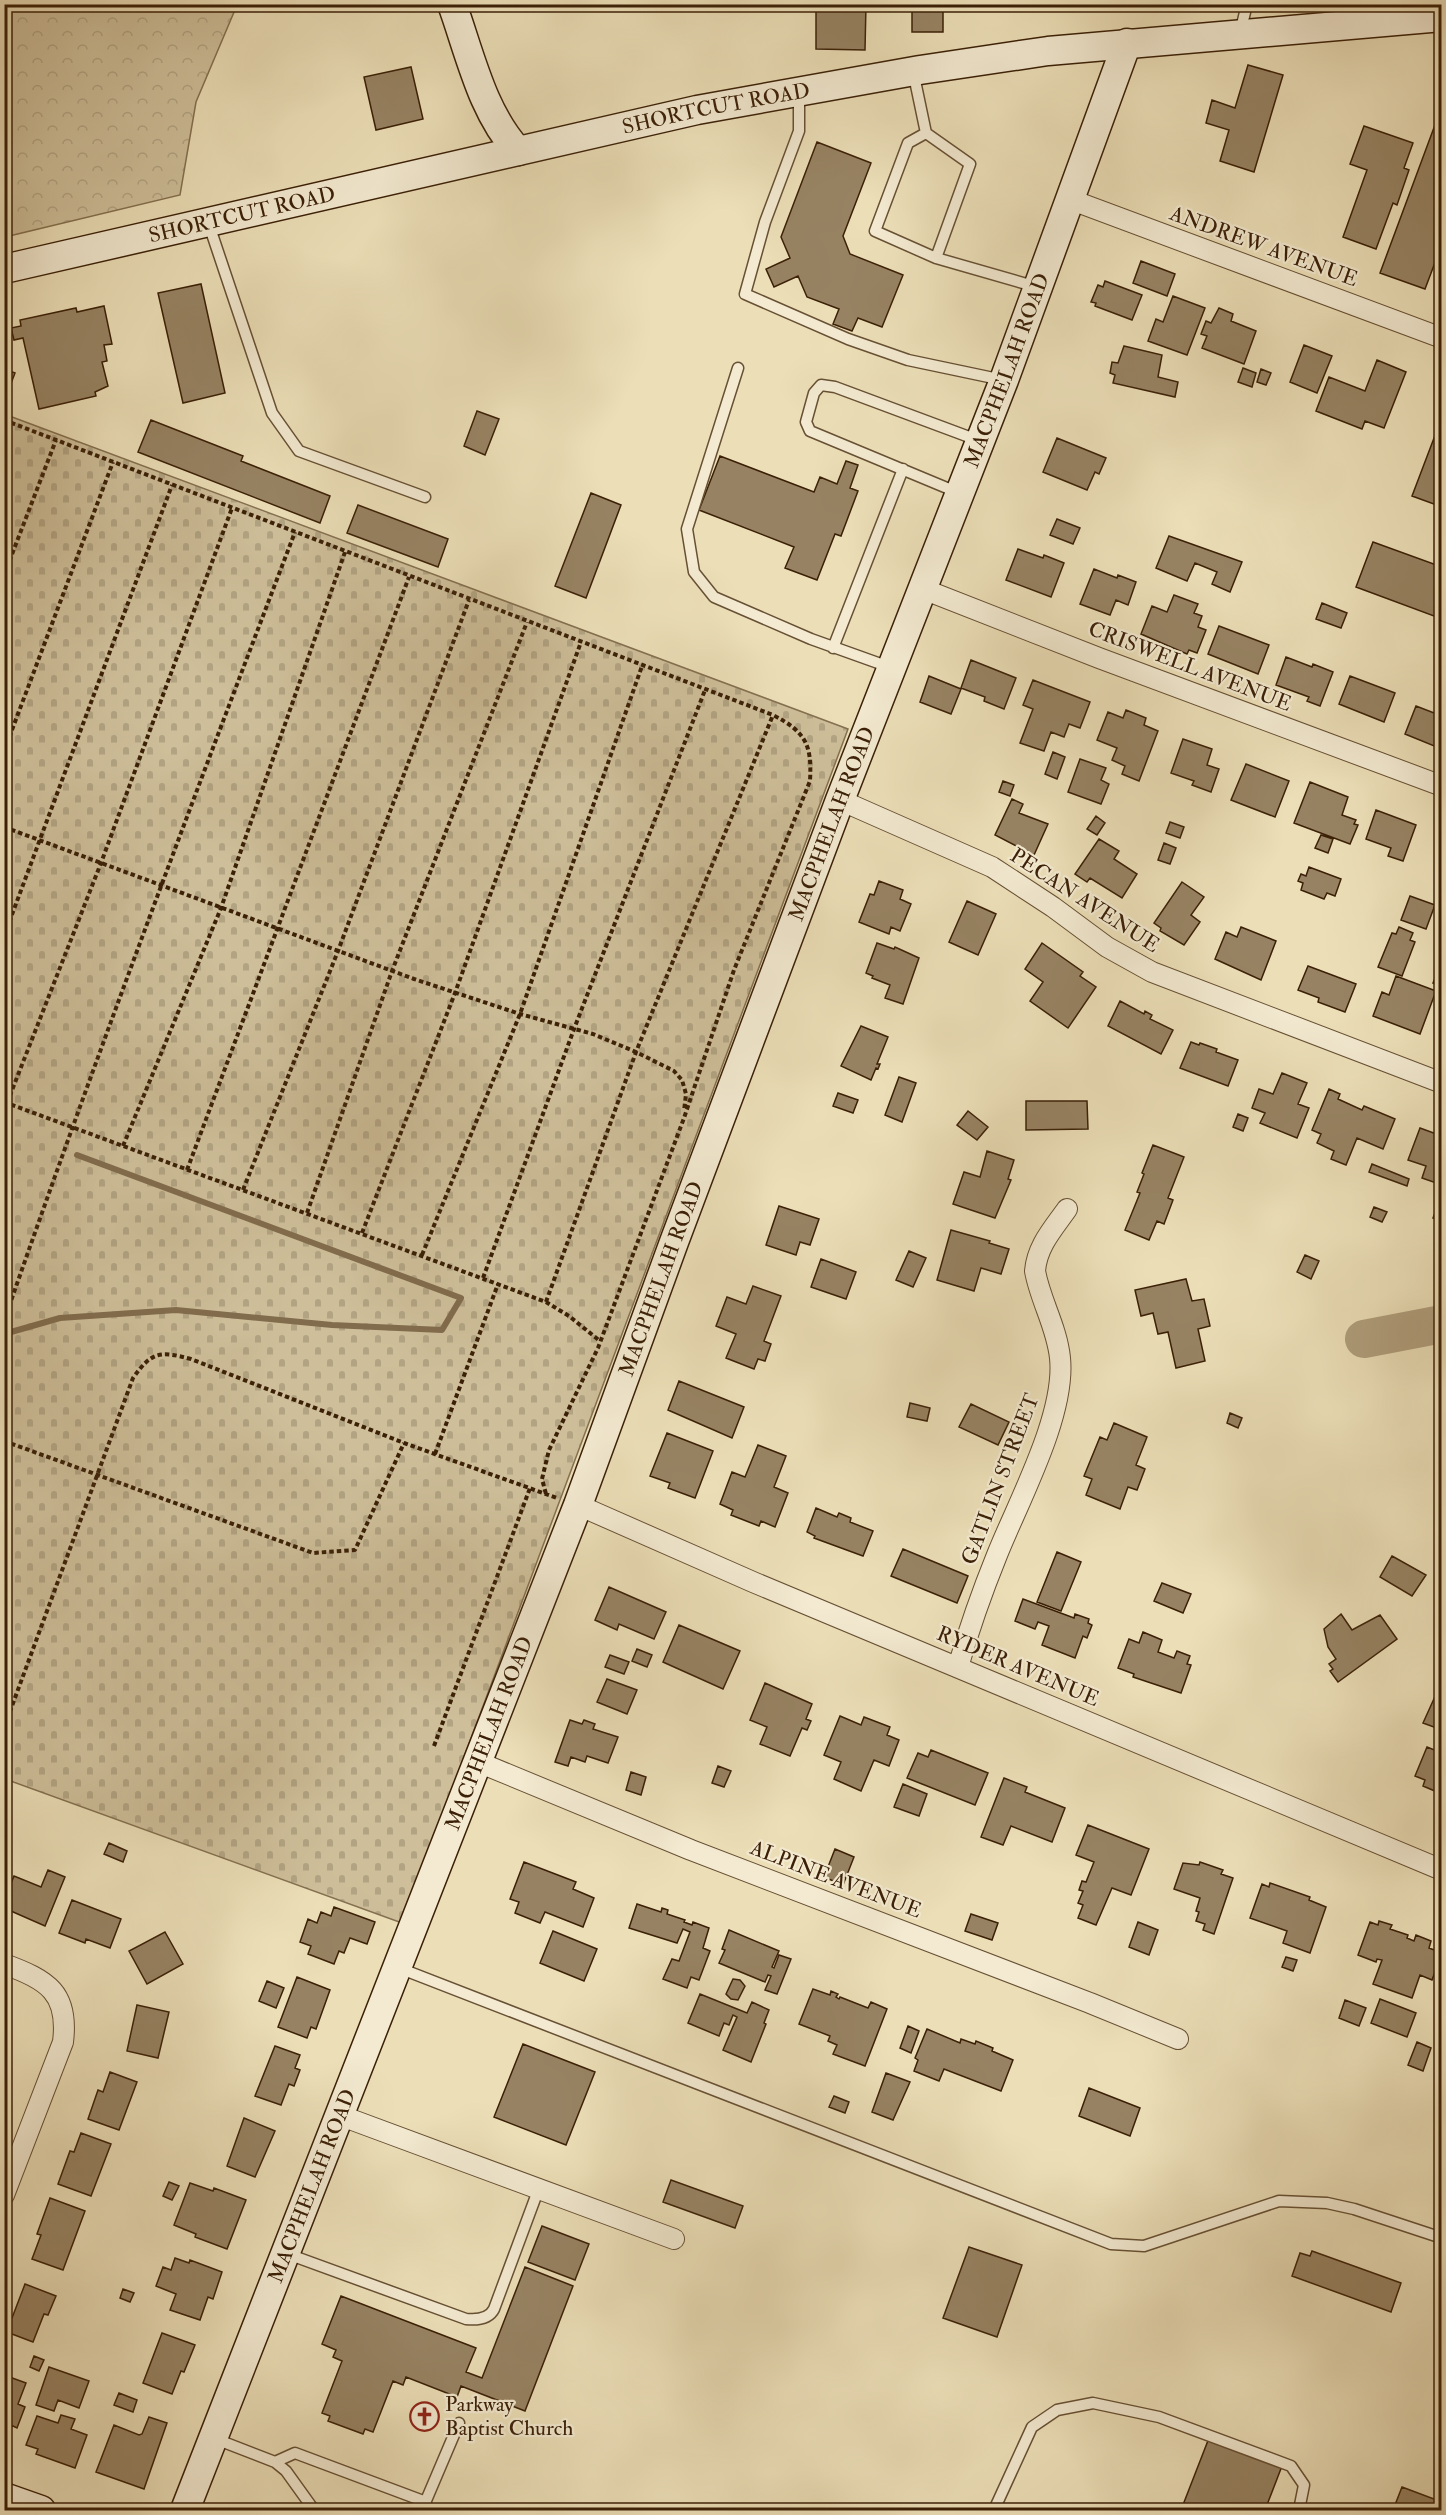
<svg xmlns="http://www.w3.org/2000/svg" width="1446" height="2515" viewBox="0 0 1446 2515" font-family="'IM FELL Double Pica',serif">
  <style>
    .forest { fill: url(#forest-crowns); stroke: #847050; stroke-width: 1.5 }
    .cemetery { fill: url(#cemetery-stones); stroke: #847050; stroke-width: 1.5 }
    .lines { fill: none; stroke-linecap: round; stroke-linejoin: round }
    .stream { stroke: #816c4d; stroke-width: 6 }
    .river { stroke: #b09e7c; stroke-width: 38 }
    .building { fill: #978363; stroke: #3b2007; stroke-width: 1.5 }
    .lane-casing { stroke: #675033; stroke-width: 13 }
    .street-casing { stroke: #675033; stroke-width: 22 }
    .secondary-casing { stroke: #3b2007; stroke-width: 31 }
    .path { stroke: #3b2007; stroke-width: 4; stroke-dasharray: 4.5 3; stroke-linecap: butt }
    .lane { stroke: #f3ead1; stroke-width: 10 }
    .street { stroke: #f3ead1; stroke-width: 20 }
    .secondary { stroke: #f3ead1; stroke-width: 28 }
    .labels { text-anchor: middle; stroke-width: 4.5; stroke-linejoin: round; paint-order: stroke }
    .street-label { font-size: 21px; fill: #3b2007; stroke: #f3ead1 }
    .poi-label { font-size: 21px; fill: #3b2007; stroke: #f3ead1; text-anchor: start }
  </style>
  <defs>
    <pattern id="forest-crowns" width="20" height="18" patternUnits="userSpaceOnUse" patternTransform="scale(1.5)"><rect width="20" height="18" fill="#cebf9a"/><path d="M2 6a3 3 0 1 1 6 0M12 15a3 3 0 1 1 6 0" fill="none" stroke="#b2a483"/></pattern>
    <pattern id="cemetery-stones" width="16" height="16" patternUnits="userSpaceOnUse" patternTransform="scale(1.5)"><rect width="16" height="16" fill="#cebf9a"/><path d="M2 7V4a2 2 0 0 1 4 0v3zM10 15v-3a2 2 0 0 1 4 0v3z" fill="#b2a483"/></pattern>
  </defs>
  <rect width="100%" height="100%" fill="#ecdfb8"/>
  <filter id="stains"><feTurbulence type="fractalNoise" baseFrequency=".00333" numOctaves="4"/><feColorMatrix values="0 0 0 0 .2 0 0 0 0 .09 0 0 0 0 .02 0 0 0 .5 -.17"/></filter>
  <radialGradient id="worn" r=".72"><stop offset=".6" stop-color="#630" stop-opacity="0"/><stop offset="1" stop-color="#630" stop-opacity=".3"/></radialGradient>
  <path class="forest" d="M4 5H237L196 102 180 195 5 237Z"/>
  <path class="cemetery" d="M4 414 848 729 402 1923 5 1779Z"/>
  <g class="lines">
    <path class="stream" d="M4 1334 60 1318 176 1310 332 1325 442 1330 461 1298 77 1155"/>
    <path class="river" d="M1364 1339 1442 1324"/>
  </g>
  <path class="building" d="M816 4H866L865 50 816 49Z
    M912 4H943V32H912Z
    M1248 65 1283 75 1254 172 1220 161 1229 130 1206 123 1212 100 1235 108Z
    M411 67 423 119 376 130 364 77Z
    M1442 106V244L1425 289 1380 273Z
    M1364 126 1413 143 1404 168 1409 170 1397 205 1393 203 1376 249 1343 237 1367 170 1350 164Z
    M817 142 871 163 843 236 850 254 903 275 882 327 858 318 852 331 833 324 839 309 807 297 798 276 774 287 766 269 790 258 781 237Z
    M1141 261 1175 274 1167 296 1133 283Z
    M1105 281 1142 295 1132 320 1095 306 1096 303 1091 302 1098 285 1103 287Z
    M201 284 225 393 183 403 158 293Z
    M1173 296 1205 308 1187 355 1148 341 1156 319 1163 322Z
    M104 306 112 344 104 345 107 361 102 362 108 386 95 392 96 396 39 409 23 338 14 340 11 328 21 326 20 320 76 308 77 312Z
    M1219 308 1233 314 1231 321 1256 331 1244 364 1202 348 1207 336 1201 334 1206 321 1211 323Z
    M1304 345 1332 356 1317 393 1290 382Z
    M1124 346 1162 355 1158 377 1178 382 1175 397 1113 383 1115 375 1110 373 1112 362 1118 363Z
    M1377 360 1406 372 1384 428 1365 421 1362 429 1316 411 1329 377 1365 391Z
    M1243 368 1256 373 1252 387 1238 382Z
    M4 369 15 373 5 399H4Z
    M1261 369 1271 373 1266 385 1257 382Z
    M477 411 499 419 485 455 464 446Z
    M1442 417V507L1412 496Z
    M151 420 243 456 241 461 330 496 320 523 138 452Z
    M1057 438 1106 458 1099 474 1095 472 1087 490 1043 472Z
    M720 456 814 492 820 477 837 484 846 461 858 465 850 488 858 491 841 536 835 534 817 580 785 568 794 547 699 510Z
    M591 493 621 505 586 598 555 586Z
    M358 505 448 539 438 567 347 533Z
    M1057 519 1080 528 1073 544 1050 535Z
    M1169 536 1242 562 1230 592 1212 584 1217 572 1195 563 1187 581 1156 568Z
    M1373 542 1442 567V619L1356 587Z
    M1018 549 1043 558 1044 555 1064 563 1051 597 1006 580Z
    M1094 569 1117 578 1118 575 1136 582 1128 605 1116 600 1110 615 1080 604Z
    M1174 595 1198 604 1194 613 1202 616 1198 627 1206 630 1197 653 1189 650 1187 654 1141 634 1152 606 1167 612Z
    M1322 603 1347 613 1341 628 1316 619Z
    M1219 626 1269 645 1258 674 1208 654Z
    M1286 657 1312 667 1313 664 1333 672 1320 706 1307 701 1309 697 1276 685Z
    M971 660 1016 678 1004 709 984 701 985 697 961 688Z
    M929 676 961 689 951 714 920 702Z
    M1350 676 1395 693 1384 722 1339 704Z
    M1033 680 1090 702 1080 728 1069 724 1064 737 1051 732 1044 751 1020 743 1033 709 1023 705Z
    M1416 706 1442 716V753L1435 750 1437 747 1405 734Z
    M1126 710 1146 718 1144 725 1158 731 1139 781 1122 774 1125 766 1112 760 1117 748 1097 740 1108 712 1123 718Z
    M1183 739 1212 749 1207 765 1219 769 1211 792 1192 785 1194 781 1171 773Z
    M1053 752 1065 757 1057 779 1045 774Z
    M1080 759 1106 768 1101 780 1109 784 1101 804 1068 792Z
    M1246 764 1289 781 1275 817 1231 800Z
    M1003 781 1014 785 1010 796 999 792Z
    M1310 782 1348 797 1342 815 1356 820 1354 824 1358 825 1350 844 1294 823Z
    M1012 799 1023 804 1019 813 1048 824 1034 855 995 835Z
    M1376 810 1416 825 1403 861 1388 856 1391 848 1366 839Z
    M1096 816 1105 823 1097 835 1087 829Z
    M1170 822 1184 827 1180 838 1166 833Z
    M1321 835 1333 839 1328 853 1315 848Z
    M1099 839 1119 851 1114 859 1137 874 1122 898 1090 878 1087 882 1075 874Z
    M1164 843 1176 848 1170 864 1158 860Z
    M1309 867 1341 879 1335 896 1327 893 1324 899 1301 890 1303 883 1298 881 1301 874 1306 876Z
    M879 881 903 890 900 899 911 904 900 931 891 927 889 934 859 922 870 894 874 895Z
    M1182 882 1204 897 1191 915 1200 922 1184 945 1160 931 1161 928 1154 923Z
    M1410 896 1435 905 1426 929 1401 920Z
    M967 901 996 914 978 955 949 942Z
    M1241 927 1276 941 1261 980 1215 959 1226 932 1237 937Z
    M1399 927 1413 933 1410 940 1415 942 1402 976 1378 967 1392 933 1396 934Z
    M877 943 894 949 895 947 919 958 903 1004 885 998 890 985 872 978 873 976 866 973Z
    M1042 943 1083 972 1080 976 1096 987 1068 1028 1030 1001 1043 982 1025 969Z
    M1442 960V987L1433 983Z
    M1308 966 1356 984 1345 1012 1318 1002 1319 998 1298 990Z
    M1396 976 1436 991 1420 1034 1373 1016 1382 992 1389 995Z
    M1120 1001 1144 1014 1145 1011 1152 1015 1150 1019 1173 1030 1161 1054 1108 1026Z
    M861 1026 888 1037 877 1064H880L878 1069 876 1068 871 1080 841 1066Z
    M1191 1042 1199 1045 1200 1043 1217 1049 1216 1052 1238 1060 1228 1086 1180 1068Z
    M1282 1073 1307 1083 1298 1104 1309 1108 1297 1138 1260 1123 1265 1113 1252 1108 1259 1089 1273 1094Z
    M899 1077 916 1083 902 1122 885 1115Z
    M1329 1089 1340 1094 1338 1099 1362 1110 1364 1106 1395 1119 1383 1149 1357 1138 1346 1165 1331 1159 1334 1151 1317 1143 1321 1134 1312 1130Z
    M838 1093 858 1100 853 1113 833 1106Z
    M1026 1101H1087L1088 1129 1026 1130Z
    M968 1111 988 1127 977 1140 957 1125Z
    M1238 1114 1248 1118 1243 1131 1233 1127Z
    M1420 1128 1442 1136V1185L1422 1178 1426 1166 1408 1160Z
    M1153 1145 1184 1157 1168 1198 1173 1200 1164 1224 1157 1221 1149 1240 1125 1230 1140 1193 1137 1192 1144 1174 1142 1173Z
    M987 1151 1014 1160 1008 1179 1011 1180 995 1218 953 1204 964 1172 980 1177Z
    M1372 1164 1409 1179 1407 1186 1369 1172Z
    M1439 1202H1442V1221L1433 1218Z
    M779 1206 819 1219 810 1245 800 1242 796 1255 766 1245Z
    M1374 1207 1387 1212 1382 1222 1370 1217Z
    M951 1230 990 1241 989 1243 1009 1249 1001 1274 981 1268 974 1291 937 1280Z
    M909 1251 926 1258 913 1287 896 1280Z
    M1305 1255 1319 1261 1311 1279 1297 1272Z
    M821 1259 856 1272 846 1299 811 1287Z
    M1186 1279 1192 1301 1204 1299 1210 1326 1198 1329 1205 1361 1176 1368 1168 1332 1158 1334 1153 1313 1141 1316 1135 1290Z
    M753 1286 781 1296 764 1341 771 1344 765 1361 758 1359 754 1369 726 1358 736 1334 716 1326 727 1297 746 1304Z
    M679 1381 744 1407 732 1438 668 1410Z
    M910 1403 930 1408 927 1421 907 1417Z
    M971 1404 1009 1422 998 1445 959 1427Z
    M1230 1413 1242 1418 1238 1428 1227 1423Z
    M1114 1423 1147 1437 1136 1465 1145 1469 1137 1490 1128 1487 1120 1509 1086 1495 1092 1479 1084 1476 1100 1437 1107 1440Z
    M667 1433 713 1451 695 1498 668 1488 670 1483 650 1476Z
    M758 1445 786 1456 774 1487 788 1493 775 1527 761 1521 759 1526 731 1515 733 1510 720 1504 732 1472 745 1477Z
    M816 1508 837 1517 839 1513 851 1518 850 1522 873 1531 863 1556 814 1538 815 1536 807 1532Z
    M903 1549 968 1576 957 1603 891 1576Z
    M1057 1552 1081 1562 1061 1611 1037 1602Z
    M1392 1556 1426 1575 1412 1596 1380 1577Z
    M1162 1583 1191 1594 1183 1613 1154 1601Z
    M609 1587 666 1612 654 1639 619 1624 617 1630 595 1620Z
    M1023 1599 1074 1618 1075 1614 1089 1619 1088 1623 1092 1625 1087 1638 1083 1636 1075 1658 1042 1645 1049 1626 1038 1622 1035 1629 1015 1621Z
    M1341 1614 1352 1630 1380 1615 1397 1639 1338 1682 1330 1671 1333 1669 1329 1664 1336 1659 1328 1647 1324 1629Z
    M679 1625 740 1651 723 1689 663 1662Z
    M1143 1632 1162 1640 1158 1652 1174 1658 1177 1651 1190 1656 1187 1664 1191 1665 1181 1693 1133 1677 1134 1674 1118 1668 1129 1639 1139 1643Z
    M637 1649 652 1655 647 1667 632 1661Z
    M610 1655 629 1662 624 1674 605 1667Z
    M607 1679 637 1690 627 1714 597 1702Z
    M1442 1681V1730L1423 1723Z
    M765 1683 812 1704 806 1719 811 1721 807 1730 802 1728 790 1756 760 1744 767 1727 750 1720Z
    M840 1716 861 1725 864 1717 890 1727 887 1735 899 1740 889 1766 874 1760 861 1791 834 1779 841 1762 824 1755Z
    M570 1720 582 1724 584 1720 595 1724 593 1729 618 1737 608 1763 587 1756 585 1762 571 1757 568 1766 555 1762Z
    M1427 1747 1442 1753V1794L1423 1786 1425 1780 1415 1776Z
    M931 1750 988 1773 975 1805 907 1778 918 1753 928 1757Z
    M718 1766 731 1771 724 1787 712 1783Z
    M631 1772 646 1777 641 1795 626 1790Z
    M1004 1778 1027 1787 1025 1792 1065 1808 1052 1842 1011 1826 1003 1845 981 1837Z
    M903 1784 927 1794 919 1816 894 1807Z
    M1088 1825 1149 1849 1131 1895 1112 1888 1096 1925 1078 1918 1083 1905 1078 1903 1083 1891 1079 1890 1082 1881 1086 1882 1094 1862 1076 1855Z
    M109 1843 127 1851 123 1862 104 1854Z
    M835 1849 854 1857 843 1885 824 1877Z
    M524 1862 576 1882 573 1889 594 1898 583 1927 545 1912 540 1923 515 1913 519 1902 510 1899Z
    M1200 1862 1223 1870 1221 1874 1233 1878 1214 1934 1203 1930 1205 1924 1196 1921 1199 1912 1196 1911 1200 1898 1174 1889 1183 1863 1199 1865Z
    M48 1870 65 1877 45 1926 4 1908V1900L14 1876 41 1887Z
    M1270 1883 1310 1897 1309 1900 1326 1907 1310 1953 1283 1943 1287 1931 1250 1918 1262 1884 1269 1887Z
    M72 1900 121 1919 110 1948 86 1939 85 1943 59 1933Z
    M637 1904 661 1912 662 1908 668 1910 667 1914 685 1920 684 1922 692 1925 693 1922 709 1928 703 1948 710 1951 699 1980 691 1977 687 1988 663 1979 672 1959 679 1961 690 1932 683 1929 677 1943 629 1928Z
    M334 1907 375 1922 367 1944 350 1938 344 1953 339 1951 334 1964 308 1954 311 1946 300 1942 308 1919 317 1923 321 1912 331 1916Z
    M971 1914 998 1923 992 1940 965 1931Z
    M1379 1921 1392 1925 1390 1929 1408 1935 1407 1938 1414 1941 1416 1935 1431 1941 1429 1948 1442 1953 1432 1980 1420 1975 1412 1998 1373 1984 1382 1960 1377 1959 1376 1962 1358 1955 1370 1922 1378 1925Z
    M1138 1922 1158 1930 1149 1955 1129 1947Z
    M729 1930 779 1951 772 1967 774 1968 779 1955 791 1959 777 1994 765 1990 771 1976 768 1975 765 1982 719 1963 725 1950 722 1949Z
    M553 1931 597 1949 584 1981 540 1963Z
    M165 1932 183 1964 147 1984 129 1951Z
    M1286 1957 1297 1960 1293 1971 1282 1967Z
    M297 1977 330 1990 316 2029 311 2027 307 2038 278 2027Z
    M733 1979 740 1980 745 1986 738 2000 731 1999 726 1994Z
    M267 1981 284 1988 276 2008 259 2001Z
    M813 1989 830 1995 831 1991 838 1994 836 1997 839 1999 840 1997 868 2008 871 2002 887 2009 865 2066 833 2054 837 2045 828 2041 830 2036 799 2024Z
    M700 1994 747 2013 752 2002 769 2010 764 2023 766 2024 751 2062 723 2050 737 2017 733 2015 729 2025 724 2023 719 2036 688 2023Z
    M1380 1999 1416 2013 1407 2037 1371 2023Z
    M1345 2000 1366 2008 1359 2026 1339 2018Z
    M137 2005 169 2012 158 2058 127 2051Z
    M908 2026 919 2031 911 2053 900 2048Z
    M927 2029 960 2043 961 2039 975 2044 976 2041 993 2048 992 2051 1013 2060 1001 2091 944 2069 939 2081 914 2071 918 2060 915 2058Z
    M1417 2042 1431 2048 1423 2071 1408 2065Z
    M523 2044 595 2072 566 2145 494 2117Z
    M275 2046 300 2055 295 2068 300 2070 294 2086 289 2084 281 2105 255 2096Z
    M110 2072 137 2082 119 2130 88 2119 98 2090 103 2092Z
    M886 2073 910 2082 893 2120 872 2112Z
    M1089 2088 1140 2108 1130 2136 1079 2116Z
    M834 2096 849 2102 845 2113 829 2107Z
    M244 2118 275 2131 255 2177 227 2166Z
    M81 2133 111 2144 91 2196 58 2184 70 2151 74 2152Z
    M671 2180 743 2206 735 2228 663 2202Z
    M169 2182 179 2186 172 2200 163 2196Z
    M190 2183 213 2191 214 2188 246 2200 227 2249 195 2237 196 2234 174 2225Z
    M50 2198 85 2211 63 2270 32 2259 41 2235 37 2234Z
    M542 2226 589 2244 575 2280 528 2262Z
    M969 2247 1022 2265 997 2337 943 2318Z
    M1312 2251 1401 2283 1391 2312 1292 2276 1300 2253 1310 2256Z
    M175 2258 189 2263 190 2260 222 2272 213 2299 208 2297 200 2320 170 2310 176 2294 156 2286 163 2267 171 2270Z
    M525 2267 573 2286 525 2411 461 2386 457 2397 406 2377 403 2385 393 2381 373 2432 365 2429 363 2434 328 2421 330 2416 322 2413 342 2361 333 2357 336 2350 322 2344 341 2296 476 2348 466 2372 482 2378Z
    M25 2284 56 2296 48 2315 44 2314 33 2342 4 2331 7 2316 12 2318Z
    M123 2289 134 2293 130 2302 120 2298Z
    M162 2333 195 2345 184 2372 181 2371 172 2394 143 2383Z
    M34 2356 44 2360 39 2371 30 2367Z
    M49 2367 89 2381 79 2408 58 2400 54 2411 36 2405Z
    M4 2375 26 2383 18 2404 25 2407 17 2428 11 2425 4 2441Z
    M119 2393 137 2400 133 2412 114 2405Z
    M61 2415 75 2419 71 2429 87 2435 75 2468 36 2454 38 2449 26 2445 37 2416 58 2423Z
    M149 2417 167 2423 144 2489 96 2472 114 2425 139 2435 142 2434Z
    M1209 2438 1282 2466 1265 2510H1181Z
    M1402 2487 1442 2502V2510H1393Z"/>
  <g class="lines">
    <defs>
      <path id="lane" d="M1240 33 1247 4
        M913 71 926 133 908 143 875 231 936 258 1037 287
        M799 94V131L765 222 745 294 848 339 908 360 1003 380
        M926 133 970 164 936 258
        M208 222 272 413 299 451 425 497
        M738 368 687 529 694 572 714 597 811 639 892 668
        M959 493 810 431 806 422 814 393 821 385 835 387 980 441
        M833 648 903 469
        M399 1968 1111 2244 1144 2246 1279 2201 1327 2203 1354 2209 1442 2238
        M285 2253 466 2319C476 2320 489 2319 494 2309L539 2188
        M213 2438 275 2462 286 2471 314 2510
        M275 2462 295 2453 426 2502
        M422 2510 459 2423
        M994 2510 1032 2427 1057 2410 1093 2403 1159 2417 1291 2466 1304 2485 1299 2510"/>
      <path id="street" d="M1069 199 1442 338
        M923 589 1099 658 1442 786
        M840 800 992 867 1053 907 1107 947 1152 972 1442 1083
        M578 1505 753 1582 1442 1870
        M958 1667C969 1629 982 1592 997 1555 1018 1502 1066 1415 1060 1358 1057 1327 1040 1300 1035 1271 1037 1246 1053 1229 1067 1209
        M478 1762 691 1850 1090 2003 1178 2039
        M4 1964C48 1980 69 1993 63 2042L4 2195
        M339 2115 674 2239"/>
      <g id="secondary">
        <path d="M452 4C470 54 482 112 518 151"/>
        <path id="s1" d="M4 269 697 110 920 70 1048 51 1442 17"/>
        <path d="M4 2497 41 2510"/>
        <path id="s2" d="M185 2510 578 1505 674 1242 840 800 1004 380 1127 43"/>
      </g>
    </defs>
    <use href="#lane" class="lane-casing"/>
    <use href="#street" class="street-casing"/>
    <use href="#secondary" class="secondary-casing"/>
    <path class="path" d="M4 420 773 715C806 732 812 745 810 781L734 970 684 1118 598 1348 549 1450 542 1479 546 1494
      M4 575 56 440
      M4 751 113 462
      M4 827 414 979 520 1014 593 1034 636 1052 674 1071 682 1080 686 1094 684 1111
      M4 936 172 485
      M4 1102 546 1302 569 1316 600 1341
      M7 1103 101 863 232 508
      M123 1146 221 908 345 552
      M187 1170 409 577
      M243 1190 338 951 469 600
      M307 1213 392 971 527 622
      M362 1233 455 993 581 642
      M422 1255 520 1014 642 666
      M483 1278 574 1029 705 690
      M4 1301 11 1303
      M546 1302 636 1052 773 715
      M4 1321C96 1056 195 794 295 532
      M4 1441 313 1553 355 1550 404 1443
      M435 1454 498 1284
      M4 1712 9 1714 133 1378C152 1351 160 1351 191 1359L404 1443 557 1498
      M434 1746 530 1488"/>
    <use href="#lane" class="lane"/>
    <use href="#street" class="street"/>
    <use href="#secondary" class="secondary"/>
  </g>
  <defs>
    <symbol id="church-ring" viewBox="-11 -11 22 22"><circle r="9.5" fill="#f3ead1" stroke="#8f2418" stroke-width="1.5"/><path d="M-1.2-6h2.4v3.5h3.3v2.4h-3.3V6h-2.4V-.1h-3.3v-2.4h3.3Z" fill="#8f2418"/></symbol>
  </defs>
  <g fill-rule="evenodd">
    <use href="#church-ring" x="408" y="2400" width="33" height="33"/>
  </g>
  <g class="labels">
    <g class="street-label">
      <text dy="7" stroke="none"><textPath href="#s1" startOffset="730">SHORTCUT ROAD</textPath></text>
      <text dy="7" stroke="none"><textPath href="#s1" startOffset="244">SHORTCUT ROAD</textPath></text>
      <text transform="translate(1264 246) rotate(20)" y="7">ANDREW AVENUE</text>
      <text dy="7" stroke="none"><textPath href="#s2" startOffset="2292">MACPHELAH ROAD</textPath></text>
      <text transform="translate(1190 666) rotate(21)" y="7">CRISWELL AVENUE</text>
      <text dy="7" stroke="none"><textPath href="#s2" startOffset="1806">MACPHELAH ROAD</textPath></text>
      <text transform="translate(1085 900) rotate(33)" y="7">PECAN AVENUE</text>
      <text dy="7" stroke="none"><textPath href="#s2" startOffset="1320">MACPHELAH ROAD</textPath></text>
      <text transform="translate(1000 1479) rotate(-69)" y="7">GATLIN STREET</text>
      <text transform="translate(1018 1666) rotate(23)" y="7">RYDER AVENUE</text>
      <text dy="7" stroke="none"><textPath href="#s2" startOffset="834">MACPHELAH ROAD</textPath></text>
      <text transform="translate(836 1879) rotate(21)" y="7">ALPINE AVENUE</text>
      <text dy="7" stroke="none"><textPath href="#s2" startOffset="348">MACPHELAH ROAD</textPath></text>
    </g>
    <g class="poi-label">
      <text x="445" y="2411">Parkway<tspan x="445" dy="24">Baptist Church</tspan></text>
    </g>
  </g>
  <rect width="1446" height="2515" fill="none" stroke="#ecdfb8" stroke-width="24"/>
  <rect x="6" y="6" width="1434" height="2503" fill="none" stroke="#3b2007" stroke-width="3"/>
  <rect x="12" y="12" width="1422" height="2491" fill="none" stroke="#3b2007" stroke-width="1.5"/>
  <rect width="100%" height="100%" filter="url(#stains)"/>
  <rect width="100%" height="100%" fill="url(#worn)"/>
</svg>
